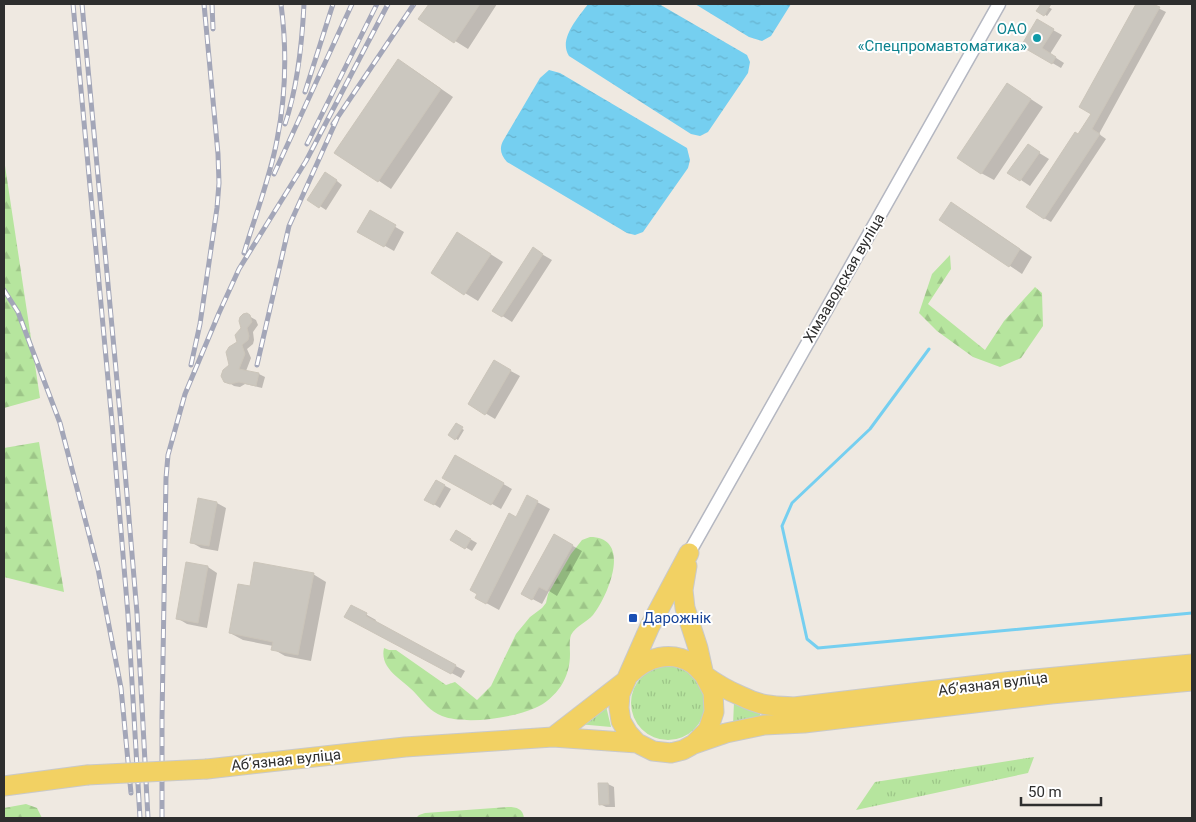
<svg xmlns="http://www.w3.org/2000/svg" width="1196" height="822" viewBox="0 0 1196 822" font-family="Roboto,sans-serif">
  <style>
    .grass { fill: url(#grass-tufts) }
    .forest { fill: url(#forest-firs) }
    .water { fill: url(#water-ripples) }
    .shadow { fill: #0003 }
    .lines { fill: none; stroke-linecap: round; stroke-linejoin: round }
    .stream { stroke: #75cff0; stroke-width: 3 }
    .building { fill: #cbc7bf; stroke: #cbc5ba }
    .street-casing { stroke: #b4b7c1; stroke-width: 15 }
    .primary-casing { stroke: #c9c9c9; stroke-width: 21 }
    .street { stroke: #fff; stroke-width: 12 }
    .primary { stroke: #f2d163; stroke-width: 19 }
    .rail-casing { stroke: #a3a6b8; stroke-width: 5 }
    .rail { stroke: #fff; stroke-width: 3; stroke-dasharray: 9; stroke-linecap: butt }
    .primary-bridge-casing { stroke: #c9c9c9; stroke-width: 21; stroke-linecap: butt }
    .primary-bridge { stroke: #f2d163; stroke-width: 19 }
    .culture-dot { fill: #0f9aa8; stroke: #fff; stroke-width: 2 }
    .transit-dot { fill: #1a4fb4; stroke: #fff; stroke-width: 2 }
    .labels { text-anchor: middle; stroke-width: 4; stroke-linejoin: round; paint-order: stroke }
    .culture-label { font-size: 15px; fill: #0d838f; stroke: #fff; text-anchor: end }
    .street-label { font-size: 15px; fill: #2e2e2e; stroke: #fff }
    .transit-label { font-size: 15px; fill: #164399; stroke: #fff; text-anchor: start }
  </style>
  <defs>
    <pattern id="grass-tufts" width="24" height="20" patternUnits="userSpaceOnUse" patternTransform="scale(1.25)"><rect width="24" height="20" fill="#b6e59e"/><path d="M3 7l-1-3M5 7V3M7 7l1-3M15 17l-1-3M17 17v-4M19 17l1-3" fill="none" stroke="#9dc588"/></pattern>
    <pattern id="forest-firs" width="22" height="20" patternUnits="userSpaceOnUse" patternTransform="scale(1.25)"><rect width="22" height="20" fill="#b6e59e"/><path d="M5 1l3.5 6h-7zM16 11l3.5 6h-7z" fill="#9dc588"/></pattern>
    <pattern id="water-ripples" width="26" height="14" patternUnits="userSpaceOnUse" patternTransform="scale(1.25)"><rect width="26" height="14" fill="#75cff0"/><path d="M2 4q2-2 4 0t4 0M15 11q2-2 4 0t4 0" fill="none" stroke="#66b2ce"/></pattern>
  </defs>
  <rect width="100%" height="100%" fill="#efe9e1"/>
  <path class="grass" d="M631 703a37 37 0 1 1 74 0a37 37 0 1 1-74 0Z
    M734 702 760 711V719L733 725Z
    M606 706 611 727 578 724Z
    M1034 757 1028 773 856 810 875 782Z"/>
  <path class="forest" d="M4 159 40 398 4 408Z
    M950 255 951 269 928 304 985 350 1004 321 1035 287 1042 293 1043 326 1021 358 1000 367 973 357 937 331 919 313 932 274Z
    M39 442 64 592 4 577V448Z
    M590 537C633 537 608 596 593 615 587 622 576 626 571 635 569 641 570 648 570 654 570 666 567 676 561 686 555 695 545 704 535 708 512 718 466 725 442 716 430 711 424 703 416 694 404 680 379 670 384 648L389 650H396L446 685 455 682 477 700 491 686 516 634 530 617 542 608 546 603 548 594 571 554 582 540Z
    M26 804 37 808 42 818H4V808Z
    M508 807C517 807 523 809 524 818H416L419 815 425 813Z"/>
  <path class="water" d="M588 4H659L747 55 750 62 748 73 708 132 700 136 691 134 569 56C558 39 578 18 588 4Z
    M695 4H791L771 36 762 41 749 37Z
    M549 70 560 73 687 148 690 160 688 168 643 232 635 235 627 233 507 162C501 155 499 149 503 141L540 78Z"/>
  <path class="shadow" d="M430 4H497L468 49 420 19Z
    M1042 4 1052 9 1047 16 1038 10Z
    M1138 4H1150L1166 12 1099 134 1106 139 1051 222 1044 218 1079 135 1093 114 1080 107Z
    M1037 21 1062 35 1050 54 1064 63 1061 68 1023 46Z
    M411 68 453 97 391 189 336 152Z
    M1020 92 1043 107 994 180 981 173Z
    M1028 146 1049 159 1030 186 1021 180Z
    M332 177 342 185 326 210 309 199Z
    M964 211 1032 257 1022 274 941 220Z
    M370 212 404 232 394 251 359 231Z
    M470 241 503 262 478 301 432 273Z
    M533 249 552 260 512 322 493 310Z
    M247 315 256 320 258 325 253 332 254 340 253 344 247 349 251 358 246 371 259 374 265 377 262 388 245 384 240 387 234 386 228 382 230 365Z
    M494 362 520 376 495 419 470 404Z
    M456 425 464 430 458 440 450 435Z
    M456 457 512 489 501 509 444 477Z
    M436 481 451 489 440 508 426 499Z
    M528 497 550 509 499 610 477 598Z
    M217 503 226 508 218 551 201 548 191 542Z
    M456 531 477 543 472 551 451 539Z
    M555 536 582 551 557 596 549 591 542 604 523 594Z
    M187 563 208 567 217 573 207 628 187 624 177 618Z
    M313 574 326 582 311 661 285 656 273 649V646L243 640 230 633Z
    M351 606 376 620 375 622 465 671 461 678 355 622Z
    M608 784 614 787 615 807H606L600 804Z"/>
  <g class="lines">
    <path class="stream" d="M929 349 870 429 792 503 782 526 807 639 818 648 1192 613"/>
  </g>
  <path class="building" d="M429 4H480L454 43 418 19Z
    M1041 4H1051L1044 16 1036 11Z
    M1136 4H1152L1160 7 1092 129 1100 134 1044 219 1026 207 1075 132 1078 134 1091 114 1079 107Z
    M1037 19 1054 29 1042 48 1056 57 1052 64 1021 46Z
    M398 59 441 89 378 182 334 153Z
    M1007 83 1031 99 981 174 957 158Z
    M1028 144 1040 152 1020 181 1007 173Z
    M325 172 337 180 319 208 307 200Z
    M951 202 1020 249 1009 267 939 220Z
    M370 210 396 225 384 247 357 232Z
    M457 232 491 254 464 295 431 273Z
    M533 247 543 254 502 317 492 311Z
    M247 313 250 315 252 322 247 328 249 336 248 340 242 345 245 354 239 369 259 373 256 386 239 382 230 384 224 382 221 376 223 370 229 365 226 352 229 347 237 342 235 335 241 328 239 321 240 317 243 314Z
    M494 360 511 370 485 415 468 404Z
    M456 423 463 427 455 440 448 435Z
    M455 455 504 483 491 505 442 478Z
    M436 480 445 485 434 505 424 500Z
    M527 495 538 501 486 604 475 598 477 594 470 590 509 513 516 517Z
    M198 498 217 502 209 546 190 543Z
    M456 530 471 539 465 549 450 540Z
    M554 534 573 545 547 591 539 587 532 600 521 594Z
    M186 562 208 566 198 623 176 619Z
    M254 562 314 573 298 655 271 650 273 642 229 633 238 584 250 586Z
    M351 605 367 613 366 616 456 665 451 674 344 617Z
    M598 783H608L609 804 599 805Z"/>
  <g class="lines">
    <defs>
      <path id="street" d="M689 553 999 4"/>
      <path id="primary" d="M689 553 650 626 620 694 619 708 621 721 628 733 637 743 653 751 671 753 683 750 694 744 726 733 764 725 804 723 1051 694 1192 681
        M687 566 683 590 685 608 698 648 704 675 713 692 714 712 708 730 694 744
        M630 674C647 657 671 650 693 664 697 667 700 671 704 675 715 683 729 691 741 696 761 706 772 706 794 707L1013 681 1192 664
        M553 737 624 682
        M207 769 405 747 553 737 637 743
        M4 786 87 775"/>
    </defs>
    <use href="#street" class="street-casing"/>
    <use href="#primary" class="primary-casing"/>
    <use href="#street" class="street"/>
    <use href="#primary" class="primary"/>
    <defs>
      <path id="rail" d="M73 4 112 422 128 615 140 818
        M82 4 121 424 137 613 148 818
        M212 4 213 29
        M305 92 333 4
        M285 124C298 86 302 44 304 4
        M333 124 414 4
        M307 144 377 4
        M274 174 352 4
        M244 253C255 216 270 178 277 140 286 95 287 50 281 4
        M4 290 18 312 60 423 98 569 121 688 131 793
        M191 365 200 324 217 208 219 183 218 154 204 4
        M257 365 289 226 337 119
        M162 818V718L166 478 168 455 185 394 219 313 239 269 306 161 388 4"/>
    </defs>
    <use href="#rail" class="rail-casing"/>
    <use href="#rail" class="rail"/>
    <defs>
      <path id="primary-bridge" d="M87 775 207 769"/>
    </defs>
    <use href="#primary-bridge" class="primary-bridge-casing"/>
    <use href="#primary-bridge" class="primary-bridge"/>
  </g>
  <circle class="culture-dot" cx="1037" cy="38" r="5"/>
  <rect class="transit-dot" x="628" y="613" width="10" height="10" rx="2.5"/>
  <g class="labels">
    <g class="culture-label">
      <text x="1027" y="34">ОАО<tspan x="1027" dy="17">«Спецпромавтоматика»</tspan></text>
    </g>
    <g class="street-label">
      <text transform="translate(844 278) rotate(-60)" y="5">Хімзаводская вуліца</text>
      <text transform="translate(993 684) rotate(-7)" y="5">Абʼязная вуліца</text>
      <text transform="translate(286 760) rotate(-6)" y="5">Абʼязная вуліца</text>
    </g>
    <g class="transit-label">
      <text x="643" y="623">Дарожнік</text>
    </g>
  </g>
  <rect width="1196" height="822" fill="none" stroke="#2e2e2e" stroke-width="10"/>
  <path d="M1021 797v8h80v-8" fill="none" stroke="#2e2e2e" stroke-width="2.5"/>
  <text x="1028" y="797" font-size="15" fill="#2e2e2e" stroke="#ffffff" stroke-width="4" paint-order="stroke">50 m</text>
</svg>
